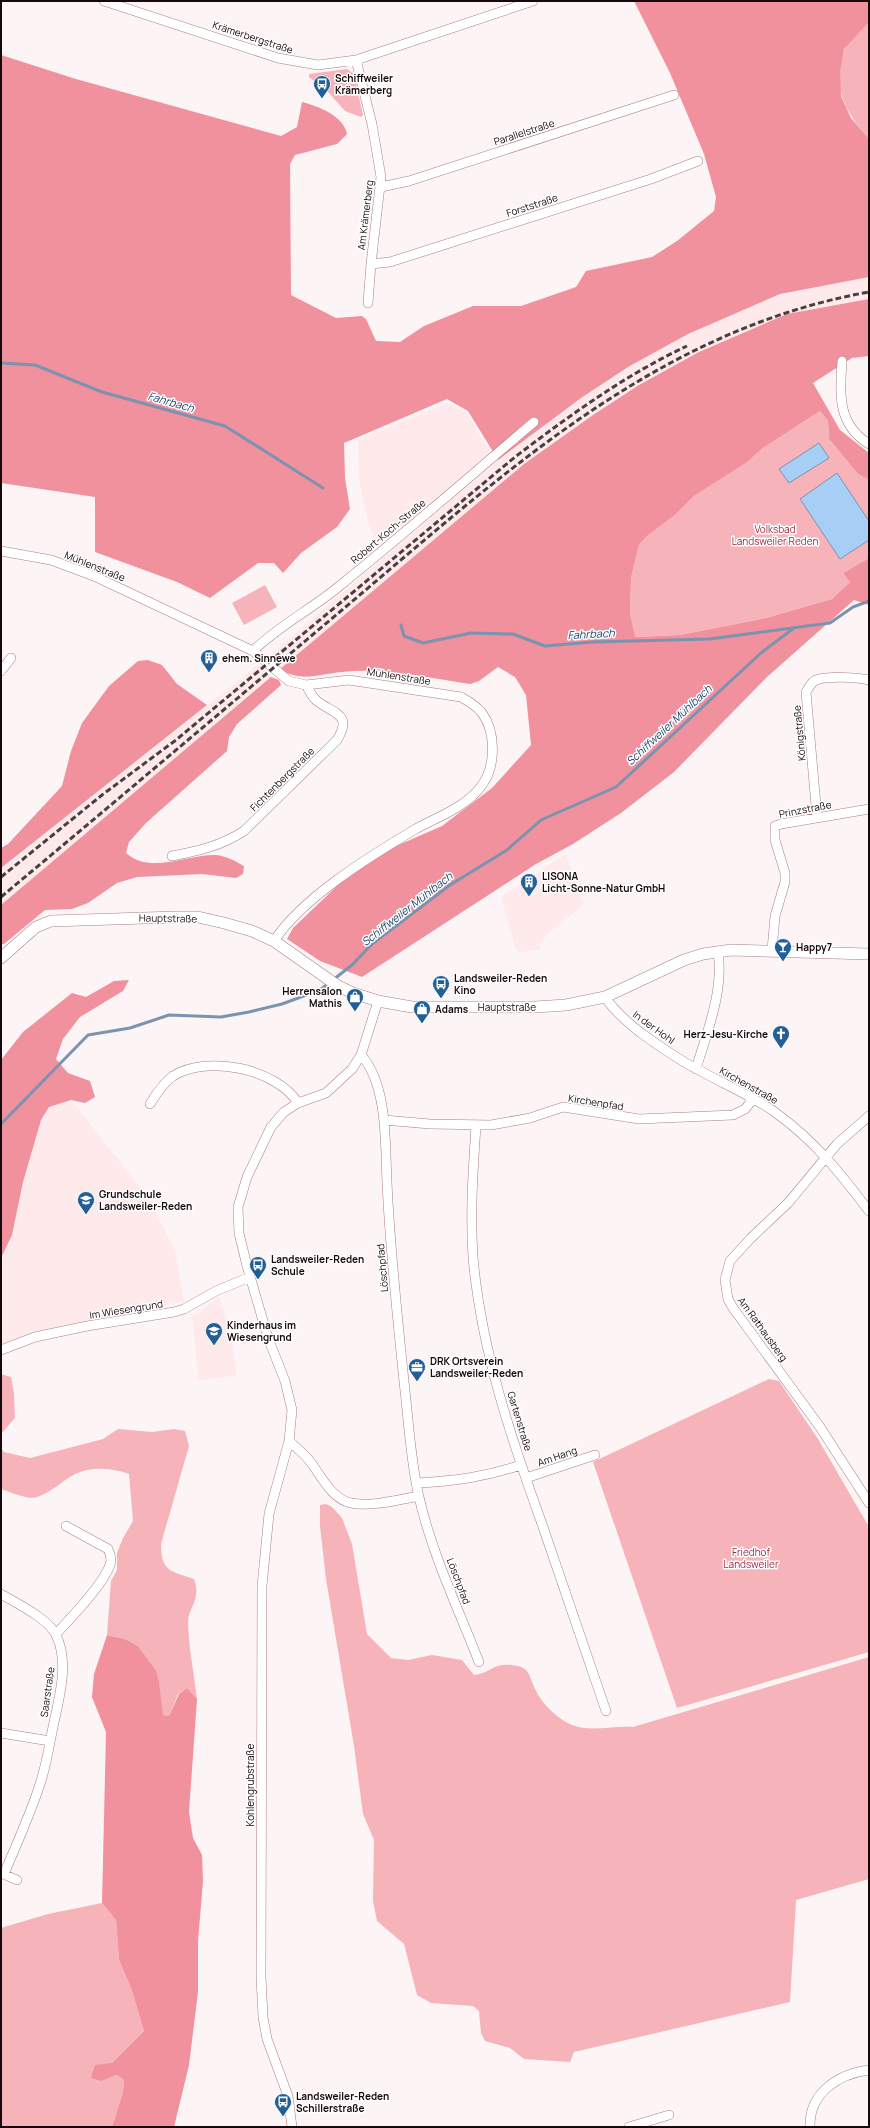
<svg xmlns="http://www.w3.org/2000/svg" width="870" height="2128" viewBox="0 0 870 2128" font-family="Manrope,sans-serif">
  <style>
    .built { fill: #ffeaeb }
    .green { fill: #f6b3b9 }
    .forest { fill: #f0919d }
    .water { fill: #a7cef5; stroke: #7c93af }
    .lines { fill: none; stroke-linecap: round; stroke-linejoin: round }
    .stream { stroke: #7c93af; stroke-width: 3 }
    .minor-casing { stroke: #a88084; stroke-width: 10 }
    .tertiary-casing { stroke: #a88084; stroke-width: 12 }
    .minor { stroke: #fff; stroke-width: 9 }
    .tertiary { stroke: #fff; stroke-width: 11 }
    .rail { stroke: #4b3e40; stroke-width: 3; stroke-dasharray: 6 3; stroke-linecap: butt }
    .labels { text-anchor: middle; stroke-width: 3; stroke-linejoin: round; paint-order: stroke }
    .street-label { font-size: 10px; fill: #17090b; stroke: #fff }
    .poi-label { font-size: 10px; font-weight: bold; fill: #17090b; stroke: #fff; text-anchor: start }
    .park-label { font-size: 10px; fill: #972941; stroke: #fff }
    .water-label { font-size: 11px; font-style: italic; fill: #13436c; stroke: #fff }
  </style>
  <rect width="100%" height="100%" fill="#fdf4f5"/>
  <path class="built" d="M869 277V299L787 314 748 331 699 352 639 385 593 415 524 464 280 669 269 656 511 448 581 398 628 367 688 334 780 294Z
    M447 403 466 412 492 455 381 548 369 526 359 480 358 440Z
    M259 664 271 677 1 905V868L98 789 172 734Z
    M566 854 584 904 550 932 540 943V949L517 953 501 897Z
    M71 1100 146 1195 175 1250 184 1301 59 1329 1 1345V1258L12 1235 23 1182 41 1120 49 1106Z
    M219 1297 230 1330 237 1375 199 1381 192 1317Z"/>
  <path class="green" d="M869 22V139C847 114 829 85 844 50 849 39 861 30 869 22Z
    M347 69 354 74 363 115 361 117 345 111 329 93 309 77V74Z
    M820 411 828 421 829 439 858 474 869 480V558L843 573 850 582 832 599 766 618 680 635 634 637 630 614 631 578 639 545 647 536 675 515 694 496 746 463 763 448Z
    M265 585 277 607 244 625 232 603Z
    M1 1374 11 1377 14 1393 15 1418 1 1434Z
    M769 1379 779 1381 818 1439 869 1527V1652L677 1708 593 1462Z
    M118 1429 152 1432 174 1429 185 1431 189 1446 161 1544C161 1571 170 1571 194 1579 202 1601 187 1608 188 1624 189 1649 194 1674 197 1699L187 1688 178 1694 169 1716 162 1715 159 1681 156 1670 138 1646 125 1639 107 1635 111 1581 117 1570V1553L123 1538 133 1521 129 1474C113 1468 91 1466 75 1474 63 1480 45 1498 31 1498 22 1497 10 1492 1 1489V1448L4 1452 30 1458 103 1439Z
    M326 1504 332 1507 342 1518 352 1544 367 1634 391 1658 408 1660 432 1655 462 1660 474 1675C486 1674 493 1666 502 1665 508 1664 521 1665 526 1670 530 1674 532 1683 535 1689 542 1704 559 1721 575 1726 594 1732 613 1725 633 1727L869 1657V1879L796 1900 790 2002 574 2052 570 2062 524 2059 510 2048 485 2041 481 2033 479 2011 473 2006 431 2003 417 1995 404 1944 377 1921 373 1901 374 1840 363 1814 354 1746 326 1579 320 1526V1505Z
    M102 1903 116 1920 119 1960 131 1988 144 2031 112 2063 102 2081 117 2075 124 2080 123 2092 112 2127H1V1928L48 1914Z"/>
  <path class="forest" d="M634 1H869V22L844 49 840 71 841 96 851 118 869 139V277L780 294 688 334 628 367 581 398 498 460 468 411 447 399 344 443 345 478 350 509 337 527 301 553 283 573 274 563H258L210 598 177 582 95 552V497L1 483V55L76 79 281 136 297 127 302 102C318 106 344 116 347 134L337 144 295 155 290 164 291 295 336 318 362 316 366 319 376 341 400 342 424 326 473 306H521L576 287 586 271 652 257 677 241 714 211 716 197 704 154 670 73Z
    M869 299V356L852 358 813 383 840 430 869 453V480L858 474 829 439 828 421 820 411 763 448 746 463 694 496 675 515 647 536 639 545 631 578 630 614 635 637 680 635 766 618 832 599 850 582 843 573 869 558V605L854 600 767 677 674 772 621 813 573 844 536 864 362 977 320 961 287 939 293 928 337 886 380 853 442 826 492 788 531 745 526 695 515 677 498 667 479 681 470 684C428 678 384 667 342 672 318 674 302 683 280 669L524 464 593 415 639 385 699 352 787 314Z
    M148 660 162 665 177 684 207 705 1 868V848L8 844 62 786 71 751 82 723 109 686 138 661Z
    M271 677 279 680 281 685 237 724 229 737 227 751 146 823 129 842 126 853C150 875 189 854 216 855 226 856 235 861 244 866L243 874 236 878 202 874 137 877 117 883 88 903 72 909 45 910 4 944H1V905Z
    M129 980 123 991 80 1017 63 1039 56 1059 68 1073 90 1081 95 1097 85 1103 71 1100 49 1107 41 1120 23 1182 12 1235 1 1258V1060L23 1032 72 993 86 997 114 981Z
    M107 1635 125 1639 138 1646 156 1670 159 1681 163 1715 169 1716 179 1694 187 1688 197 1699 189 1812 193 1838 202 1855 203 1881 198 1941V1992L189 2065 174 2127H112L123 2092 124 2080 117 2075 102 2081 91 2078 95 2065 112 2063 144 2031 131 1988 119 1960 116 1920 102 1903 106 1732 92 1697 94 1674Z"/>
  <path class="water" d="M819 443 829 458 789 483 779 469Z
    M837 473 869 521V540L840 559 800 499Z"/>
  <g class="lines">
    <path class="stream" d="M1 363 35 365 102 392 225 426 323 488
      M401 625 404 636 423 643 471 633 513 634 545 646 593 642 710 639 830 623 853 607 869 601
      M1 1124 88 1035 130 1028 169 1015 221 1017 249 1012 282 1004 320 990 352 965 372 944 450 885 507 850 541 820 616 787 761 653 794 628"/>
    <defs>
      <path id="minor" d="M104 1 278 58 318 65 356 60 533 1
        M356 60 372 124 381 177 371 264 368 303
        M381 187 409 181 674 95
        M371 264 390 262 651 179 698 161
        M842 361C840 395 837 424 869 444
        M1 551 51 560 94 576 253 651 289 681 306 685 349 680 461 697C468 701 477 706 482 713 496 732 496 766 482 785 467 807 437 817 414 830 370 856 302 898 274 941
        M253 651C277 627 310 610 337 588 404 534 469 477 534 422
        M1 671 11 658
        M817 817 806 692C809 688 811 682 816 680 829 676 855 677 869 680
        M172 856C198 851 221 846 244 831L337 740C353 714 334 714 317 701 312 697 309 690 306 685
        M772 950 775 916 785 882V873L775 840V826L781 824 869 809
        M605 997C614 1011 627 1022 641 1033 659 1046 677 1059 697 1069 723 1084 752 1095 776 1113 816 1142 840 1173 869 1211
        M361 1055C388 1085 385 1144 387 1182 390 1252 398 1322 405 1391 409 1426 411 1463 419 1497 432 1554 458 1608 479 1662
        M696 1069C707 1032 724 991 718 952
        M150 1104C156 1094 163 1083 173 1076 207 1054 277 1069 298 1103
        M869 1116 837 1144 788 1203 750 1239 730 1261 725 1280 728 1299 733 1308 820 1427 869 1503
        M384 1120 430 1124 491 1125 530 1118 563 1107 639 1119 733 1115 745 1109 754 1098
        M476 1126C473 1170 470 1213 473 1257 481 1349 511 1438 542 1524 563 1586 585 1648 606 1711
        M1 1350 35 1337 87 1326 174 1312 184 1309 216 1291 250 1277
        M289 1441C296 1447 303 1453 309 1460 321 1475 331 1499 351 1503 372 1507 397 1500 419 1496
        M526 1478 595 1455
        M417 1483C456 1481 484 1477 521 1465
        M1 1594C16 1603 49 1619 56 1635 69 1661 60 1695 54 1722 50 1741 47 1762 41 1781 31 1813 17 1843 4 1874
        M56 1634C70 1619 108 1580 111 1561 111 1557 110 1553 108 1549L66 1526
        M1 1733 50 1741
        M1 1873 17 1880
        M292 2127 288 2096 267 2039 263 2017 261 1977 262 1586 269 1514 289 1441 292 1410 285 1381 268 1338 247 1266 239 1233 238 1207 247 1177 271 1127 284 1112 298 1103 326 1093 352 1069 361 1055 378 1001
        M629 2127 669 2115
        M810 2127C809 2093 838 2074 869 2070"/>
      <path id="tertiary" d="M1 958 36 927 51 921 176 917H198L224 923 252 931 274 941 338 986 353 993 378 1001 412 1007H535L566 1005 605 997 684 960 703 954 731 950 869 954"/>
    </defs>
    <use href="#minor" class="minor-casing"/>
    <use href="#tertiary" class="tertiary-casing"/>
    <use href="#minor" class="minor"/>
    <use href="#tertiary" class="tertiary"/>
    <path class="rail" d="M1 877 102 795 176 740 515 457C569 416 625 375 687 346
      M1 897C115 802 228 706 342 610 501 476 656 330 869 292"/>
  </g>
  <defs>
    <symbol id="bus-pin" viewBox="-11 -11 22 30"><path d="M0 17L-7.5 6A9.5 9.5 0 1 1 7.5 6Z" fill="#215f96" stroke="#fff"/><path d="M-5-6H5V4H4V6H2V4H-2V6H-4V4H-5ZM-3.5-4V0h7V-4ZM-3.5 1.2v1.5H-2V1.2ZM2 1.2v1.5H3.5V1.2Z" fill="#fff"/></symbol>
    <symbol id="building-pin" viewBox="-11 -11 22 30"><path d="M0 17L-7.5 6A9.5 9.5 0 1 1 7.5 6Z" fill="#215f96" stroke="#fff"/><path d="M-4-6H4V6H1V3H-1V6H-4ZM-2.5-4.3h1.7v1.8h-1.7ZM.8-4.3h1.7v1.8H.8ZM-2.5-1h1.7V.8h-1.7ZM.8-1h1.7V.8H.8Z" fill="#fff"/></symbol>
    <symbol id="bar-pin" viewBox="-11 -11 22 30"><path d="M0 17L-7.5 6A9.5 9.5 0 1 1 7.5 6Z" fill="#215f96" stroke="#fff"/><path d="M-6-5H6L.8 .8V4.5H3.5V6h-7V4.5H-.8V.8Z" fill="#fff"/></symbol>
    <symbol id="shop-pin" viewBox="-11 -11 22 30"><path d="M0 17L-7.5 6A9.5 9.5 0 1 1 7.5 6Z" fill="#215f96" stroke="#fff"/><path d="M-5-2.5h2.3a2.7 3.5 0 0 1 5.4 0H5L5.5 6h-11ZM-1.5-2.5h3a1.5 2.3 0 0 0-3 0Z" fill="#fff"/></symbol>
    <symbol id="church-pin" viewBox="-11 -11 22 30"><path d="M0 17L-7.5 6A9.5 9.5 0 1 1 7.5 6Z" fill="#215f96" stroke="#fff"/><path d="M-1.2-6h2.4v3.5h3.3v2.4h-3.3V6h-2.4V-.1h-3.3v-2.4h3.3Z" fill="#fff"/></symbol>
    <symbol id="school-pin" viewBox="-11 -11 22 30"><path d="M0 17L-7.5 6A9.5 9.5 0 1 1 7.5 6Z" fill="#215f96" stroke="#fff"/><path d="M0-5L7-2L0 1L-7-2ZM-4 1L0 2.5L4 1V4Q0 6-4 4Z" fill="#fff"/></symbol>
    <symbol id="office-pin" viewBox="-11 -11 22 30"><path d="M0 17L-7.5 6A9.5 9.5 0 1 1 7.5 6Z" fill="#215f96" stroke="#fff"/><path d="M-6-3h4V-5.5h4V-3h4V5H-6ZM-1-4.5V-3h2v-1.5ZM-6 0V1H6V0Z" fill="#fff"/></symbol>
  </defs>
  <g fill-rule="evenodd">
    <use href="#bus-pin" x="312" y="74" width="20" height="27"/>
    <use href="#building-pin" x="199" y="648" width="20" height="27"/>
    <use href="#building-pin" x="519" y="872" width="20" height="27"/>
    <use href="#bar-pin" x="773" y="937" width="20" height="27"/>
    <use href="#bus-pin" x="431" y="974" width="20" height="27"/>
    <use href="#shop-pin" x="345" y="987" width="20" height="27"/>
    <use href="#shop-pin" x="412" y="999" width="20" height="27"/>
    <use href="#church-pin" x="771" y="1024" width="20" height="27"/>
    <use href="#school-pin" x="76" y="1190" width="20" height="27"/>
    <use href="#bus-pin" x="248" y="1255" width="20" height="27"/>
    <use href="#school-pin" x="204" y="1321" width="20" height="27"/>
    <use href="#office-pin" x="407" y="1357" width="20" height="27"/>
    <use href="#bus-pin" x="273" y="2092" width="20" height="27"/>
  </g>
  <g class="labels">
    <g class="street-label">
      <text transform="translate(253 37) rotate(18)" y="4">Krämerbergstraße</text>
      <text transform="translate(524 132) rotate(-18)" y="4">Parallelstraße</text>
      <text transform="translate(532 205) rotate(-18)" y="4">Forststraße</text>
      <text transform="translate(365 215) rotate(-83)" y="4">Am Krämerberg</text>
      <text transform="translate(388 531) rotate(-40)" y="4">Robert-Koch-Straße</text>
      <text transform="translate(95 566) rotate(22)" y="4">Mühlenstraße</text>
      <text transform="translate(399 676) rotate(9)" y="4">Mühlenstraße</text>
      <text transform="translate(799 733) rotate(-95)" y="4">Königstraße</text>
      <text transform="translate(282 779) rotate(-45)" y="4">Fichtenbergstraße</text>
      <text transform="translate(805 809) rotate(-11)" y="4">Prinzstraße</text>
      <text transform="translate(168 918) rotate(1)" y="4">Hauptstraße</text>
      <text x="507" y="1011">Hauptstraße</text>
      <text transform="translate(654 1027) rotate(36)" y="4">In der Hohl</text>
      <text transform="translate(749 1085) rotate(29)" y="4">Kirchenstraße</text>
      <text transform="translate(596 1102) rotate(9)" y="4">Kirchenpfad</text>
      <text transform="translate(382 1268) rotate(-95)" y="4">Löschpfad</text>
      <text transform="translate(126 1309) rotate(-9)" y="4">Im Wiesengrund</text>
      <text transform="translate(763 1329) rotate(54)" y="4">Am Rathausberg</text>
      <text transform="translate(520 1421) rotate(73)" y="4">Gartenstraße</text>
      <text transform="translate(557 1456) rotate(-19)" y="4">Am Hang</text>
      <text transform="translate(459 1581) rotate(69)" y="4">Löschpfad</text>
      <text transform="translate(47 1692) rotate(-82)" y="4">Saarstraße</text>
      <text transform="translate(250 1785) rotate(-90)" y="4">Kohlengrubstraße</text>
    </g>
    <g class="poi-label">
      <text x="335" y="82">Schiffweiler<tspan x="335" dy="12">Krämerberg</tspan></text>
      <text x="222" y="662">ehem. Sinnewe</text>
      <text x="542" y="880">LISONA<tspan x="542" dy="12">Licht-Sonne-Natur GmbH</tspan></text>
      <text x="796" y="951">Happy7</text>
      <text x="454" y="982">Landsweiler-Reden<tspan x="454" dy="12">Kino</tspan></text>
      <text x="342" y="995" text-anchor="end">Herrensalon<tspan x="342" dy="12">Mathis</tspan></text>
      <text x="435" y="1013">Adams</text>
      <text x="768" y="1038" text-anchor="end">Herz-Jesu-Kirche</text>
      <text x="99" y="1198">Grundschule<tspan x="99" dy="12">Landsweiler-Reden</tspan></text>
      <text x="271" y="1263">Landsweiler-Reden<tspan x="271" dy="12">Schule</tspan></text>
      <text x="227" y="1329">Kinderhaus im<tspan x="227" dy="12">Wiesengrund</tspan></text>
      <text x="430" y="1365">DRK Ortsverein<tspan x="430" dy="12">Landsweiler-Reden</tspan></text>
      <text x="296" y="2100">Landsweiler-Reden<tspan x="296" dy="12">Schillerstraße</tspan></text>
    </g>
    <g class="park-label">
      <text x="775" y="533">Volksbad<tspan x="775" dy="12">Landsweiler Reden</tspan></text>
      <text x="751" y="1556">Friedhof<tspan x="751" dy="12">Landsweiler</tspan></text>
    </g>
    <g class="water-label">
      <text transform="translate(171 402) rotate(16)" y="4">Fahrbach</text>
      <text transform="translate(591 634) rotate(-3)" y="4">Fahrbach</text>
      <text transform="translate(669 725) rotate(-43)" y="4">Schiffweiler Mühlbach</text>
      <text transform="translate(407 909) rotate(-38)" y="4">Schiffweiler Mühlbach</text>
    </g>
  </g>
  <rect width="870" height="2128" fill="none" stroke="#17090b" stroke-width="4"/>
</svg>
